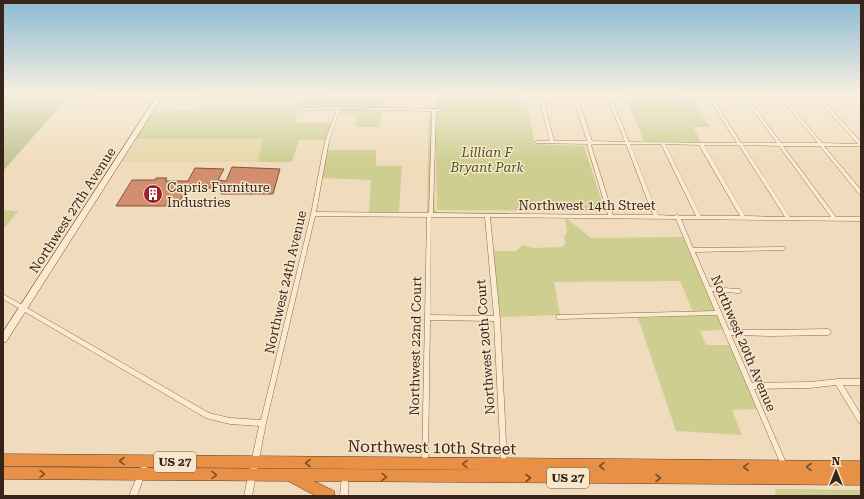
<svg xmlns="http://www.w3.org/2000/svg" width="864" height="499" viewBox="0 0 864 499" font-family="'Roboto Serif',serif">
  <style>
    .farmland { fill: #e6d6a9 }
    .green { fill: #cdce90 }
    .cemetery { fill: #c1c290 }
    .building { fill: #d18f6f; stroke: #895139 }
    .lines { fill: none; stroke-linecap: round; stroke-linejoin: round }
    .street-casing { stroke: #896b55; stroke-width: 1 }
    .secondary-casing { stroke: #6a4c38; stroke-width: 1 }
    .highway-casing { stroke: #563a2a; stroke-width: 1 }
    .street { fill: #fbeacf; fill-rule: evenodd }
    .secondary { fill: #fbeacf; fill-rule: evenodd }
    .highway { fill: #e79046; fill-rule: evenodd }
    .oneway { stroke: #7d502c }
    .labels { text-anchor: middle; stroke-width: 3; stroke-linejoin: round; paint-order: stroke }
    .shield { fill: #f7e7cc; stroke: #715f4f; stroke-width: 1 }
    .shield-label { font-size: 12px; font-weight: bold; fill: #37251a }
    .park-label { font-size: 13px; font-style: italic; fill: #4c5420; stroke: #f7e7cc }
    .poi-label { font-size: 13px; fill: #37251a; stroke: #f7e7cc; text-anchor: start }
    .street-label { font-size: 13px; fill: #37251a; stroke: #f7e7cc }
    .near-street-label { font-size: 16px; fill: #37251a; stroke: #f7e7cc }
  </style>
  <rect width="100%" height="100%" fill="#f0dcbc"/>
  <path class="farmland" d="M201 94H283L282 97H301L298 110H192Z
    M133 139H263L257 162H118Z"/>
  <path class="green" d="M283 94H329V96H384L383 109 338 107 301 108 298 110 294 123H332L326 140H299L292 162H257L263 139H133L151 111 298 109 301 97H282Z
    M435 94H524L535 144 584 146 605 211 437 210Z
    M624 94H683L685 97H692L710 127H693L701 142 644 141Z
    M340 109 382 111 380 127H355L357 115H338Z
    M429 111H433L429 213H427Z
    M327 150H376V166H402L399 213 369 212 371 180 321 178Z
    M434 184 435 210 437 212 589 214 433 213Z
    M3 210 18 211 3 230Z
    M565 217 591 238 683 237 715 311 693 312 680 281 554 282 560 315 499 317 492 251H516L523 245 532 248 563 247 566 243 564 237 567 232Z
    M695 316H717L723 330 700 331 706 345H730L757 409 732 410 742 435 676 431 638 318Z
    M775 489 861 490V496H776Z"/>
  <path class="cemetery" d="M3 94H71L3 171Z"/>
  <path class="building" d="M232 167 280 169 273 194H221L225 184H217L215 188H186L180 201H176L173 206H116L132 180H155L156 178H167L165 181H188L195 168 224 169 218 180 226 181Z"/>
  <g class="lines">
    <defs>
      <path id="street" d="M132 94H137L126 99 72 98 70 97 72 96 125 97Z
        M538 94H542L554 141H587L572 94H576L592 141 625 142 606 94H610L629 142 737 143 706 94H710L741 143H777L741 94H745L781 143H818L777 94H781L822 143 858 144 813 94H817L861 142V146H824L861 190V195L859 194 820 146H783L836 217H861V221L681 219 693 248 785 247V249L783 250 695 252 710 287 738 289H740L741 291 740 293H738L712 291 729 330H771L828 329 830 330 831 332 830 334 828 335 771 336 731 335 752 383 810 382 838 379H861V385H843L861 415V424L859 423 836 385 810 388 754 389 787 465 786 467 784 468 782 467 725 334 723 332 724 331 717 315 559 319H557L556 317 557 315H559L715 311 676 219 490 217 500 319 507 463 506 465 504 466 502 465 501 463 494 321 430 320 428 463 427 465 425 466 423 465 422 463 427 217 315 216 266 423 252 496H244L259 426 230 424 206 418 3 299V294L209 413 230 418 261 420 311 214 325 141 337 109 302 110H301V108L339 107 443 109 444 110 442 111H436L433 213 608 215 587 145 588 144 537 143 535 142 537 141H550ZM340 109 432 111 429 212 427 213 316 212 329 141ZM592 144H626L653 215H613L591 145ZM630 144H661L696 216H679L677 214 675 216 658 215ZM665 144 699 145 740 216H701ZM704 145H739L785 217 745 216ZM743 145 779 146 831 217H790ZM431 217H485L494 316 430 315Z
        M146 459 148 460 149 462 137 496H129L144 460Z
        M345 473 347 474 348 476V496H340L342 476 343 474Z"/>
      <path id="secondary" d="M158 94H164L6 342 3 343V332Z
        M856 94H861V98Z"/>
      <path id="highway" d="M3 454 861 461V485L314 481 334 491 335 496H316L288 481 3 479V467L486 470 3 466Z"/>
    </defs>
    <use href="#street" class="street-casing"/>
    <use href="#secondary" class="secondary-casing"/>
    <use href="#highway" class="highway-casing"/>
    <use href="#street" class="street"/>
    <use href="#secondary" class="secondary"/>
    <use href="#highway" class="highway"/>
  </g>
  <defs><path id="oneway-chevron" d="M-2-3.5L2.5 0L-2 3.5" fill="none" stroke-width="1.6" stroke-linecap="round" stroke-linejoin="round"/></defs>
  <g class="oneway">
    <use href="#oneway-chevron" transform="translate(122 461) rotate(-180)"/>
    <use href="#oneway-chevron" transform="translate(308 463) rotate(-180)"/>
    <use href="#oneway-chevron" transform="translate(465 464) rotate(-179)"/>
    <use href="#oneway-chevron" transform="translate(602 466) rotate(-180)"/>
    <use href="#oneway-chevron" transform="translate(746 467) rotate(-180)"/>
    <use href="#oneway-chevron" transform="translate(809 467) rotate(-180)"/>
    <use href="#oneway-chevron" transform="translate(42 474) rotate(1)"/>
    <use href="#oneway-chevron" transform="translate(214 475) rotate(1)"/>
    <use href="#oneway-chevron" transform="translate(384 477) rotate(1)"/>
    <use href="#oneway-chevron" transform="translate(528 478)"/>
    <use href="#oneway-chevron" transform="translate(658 478)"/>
  </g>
  <linearGradient id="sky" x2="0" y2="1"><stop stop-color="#8bb9d3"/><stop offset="0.57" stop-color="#f8efe1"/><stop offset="1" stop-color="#f8efe1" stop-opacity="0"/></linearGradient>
  <rect width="864" height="164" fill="url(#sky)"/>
  <defs>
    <symbol id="building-disc" viewBox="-11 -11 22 22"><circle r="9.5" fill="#9b212e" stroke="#f7e7cc"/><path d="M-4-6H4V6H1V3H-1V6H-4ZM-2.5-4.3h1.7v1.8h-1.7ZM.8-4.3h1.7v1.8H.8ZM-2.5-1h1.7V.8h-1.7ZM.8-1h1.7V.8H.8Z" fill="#fff"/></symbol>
  </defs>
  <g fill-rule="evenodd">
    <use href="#building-disc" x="142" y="183" width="22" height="22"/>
  </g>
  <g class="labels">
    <g class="shield">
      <rect x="154" y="452" width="42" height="20" rx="3"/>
      <rect x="547" y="468" width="42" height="20" rx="3"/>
    </g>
    <g class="shield-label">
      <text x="175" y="466">US 27</text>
      <text x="568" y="482">US 27</text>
    </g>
    <g class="park-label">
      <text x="487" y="157">Lillian F<tspan x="487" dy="15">Bryant Park</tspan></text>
    </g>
    <g class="poi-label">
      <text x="167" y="192">Capris Furniture<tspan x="167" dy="15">Industries</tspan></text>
    </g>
    <g class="street-label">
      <text x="587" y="210">Northwest 14th Street</text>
      <text transform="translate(72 210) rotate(-57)" y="5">Northwest 27th Avenue</text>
      <text transform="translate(285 282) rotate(-77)" y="5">Northwest 24th Avenue</text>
      <text transform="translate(744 343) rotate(67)" y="5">Northwest 20th Avenue</text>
      <text transform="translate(415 346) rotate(-89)" y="5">Northwest 22nd Court</text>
      <text transform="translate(485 347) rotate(-94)" y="5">Northwest 20th Court</text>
    </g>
    <g class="near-street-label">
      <text transform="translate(432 447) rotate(1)" y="6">Northwest 10th Street</text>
    </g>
  </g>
  <rect width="864" height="499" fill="none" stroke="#37251a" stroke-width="8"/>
  <g transform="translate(836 471)" stroke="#f7e7cc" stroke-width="3" paint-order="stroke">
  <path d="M0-3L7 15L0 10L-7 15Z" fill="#37251a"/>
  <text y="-6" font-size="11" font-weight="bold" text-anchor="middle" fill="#37251a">N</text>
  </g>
</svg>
